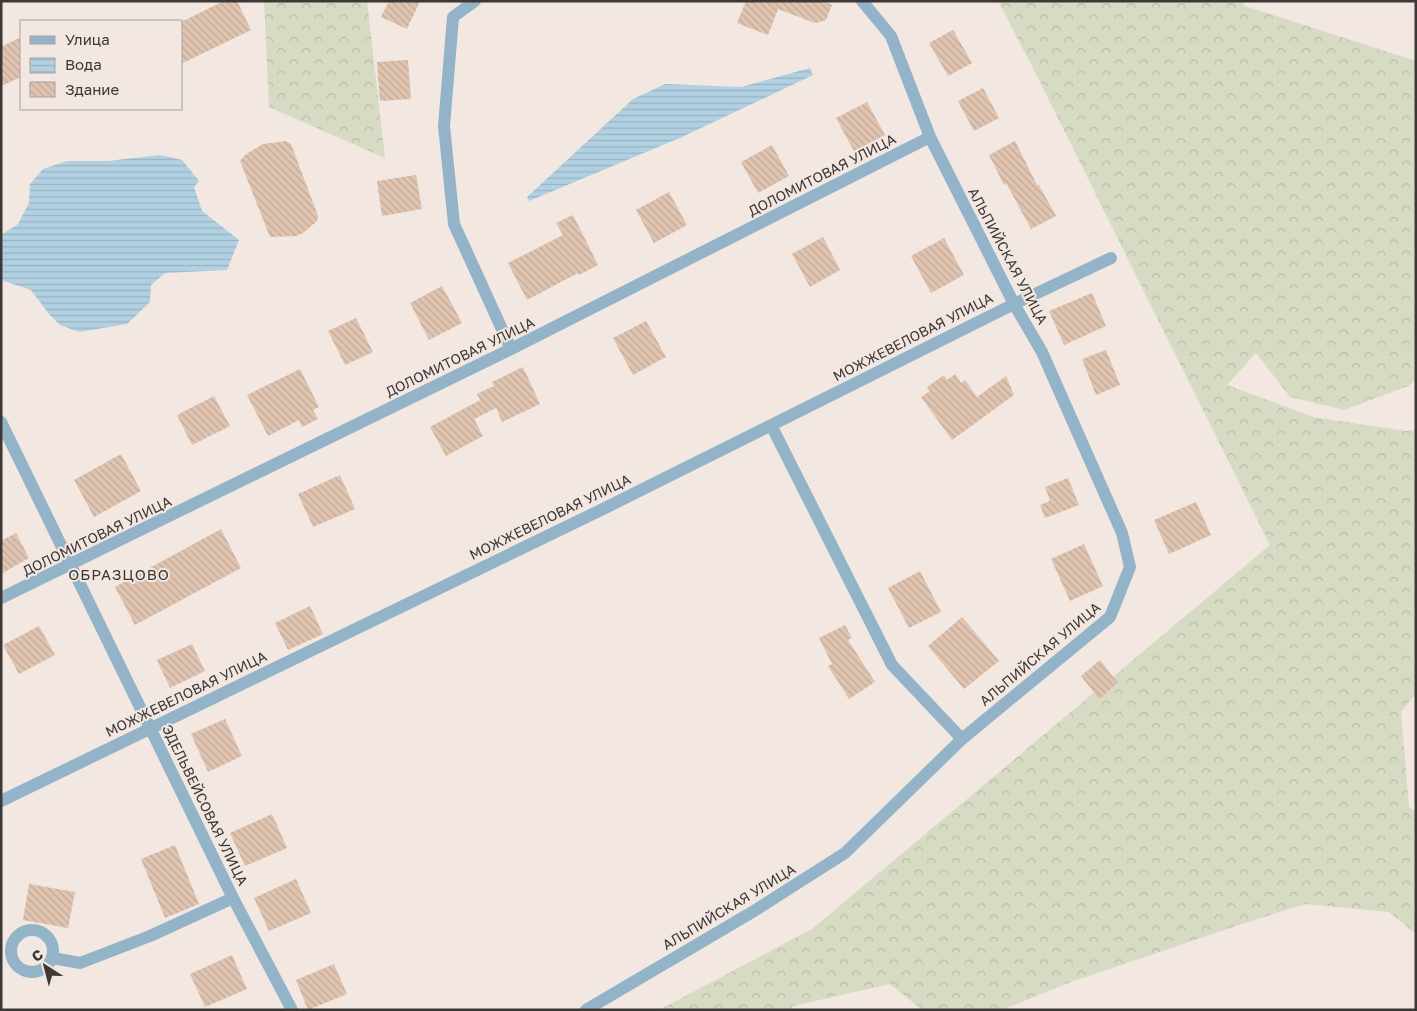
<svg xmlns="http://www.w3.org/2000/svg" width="1417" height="1011" viewBox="0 0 1417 1011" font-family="'Golos Text',sans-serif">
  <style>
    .forest { fill: url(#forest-crowns) }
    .water { fill: url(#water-rules) }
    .building { fill: url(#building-back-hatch) }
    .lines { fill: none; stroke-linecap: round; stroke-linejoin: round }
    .street { stroke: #93b4c8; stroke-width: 12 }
    .labels { text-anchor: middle; stroke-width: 4; stroke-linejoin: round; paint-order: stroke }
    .street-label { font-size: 14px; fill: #3d3836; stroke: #f2e7e1 }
    .neighbourhood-label { font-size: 15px; letter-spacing: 1px; fill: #3d3836; stroke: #f2e7e1 }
  </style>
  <defs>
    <pattern id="forest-crowns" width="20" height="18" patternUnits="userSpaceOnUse" patternTransform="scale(1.25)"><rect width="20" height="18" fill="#d7dbc3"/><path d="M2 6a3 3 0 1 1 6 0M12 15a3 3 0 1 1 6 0" fill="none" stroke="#b9bda8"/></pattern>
    <pattern id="water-rules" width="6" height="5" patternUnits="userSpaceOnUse" patternTransform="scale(1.25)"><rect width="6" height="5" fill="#b1d0e2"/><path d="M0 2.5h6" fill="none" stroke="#99b3c2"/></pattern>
    <pattern id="building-back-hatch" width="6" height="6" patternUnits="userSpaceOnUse" patternTransform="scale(1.25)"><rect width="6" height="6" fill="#e0c4b0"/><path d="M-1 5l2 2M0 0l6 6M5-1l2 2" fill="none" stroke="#c1a998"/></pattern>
  </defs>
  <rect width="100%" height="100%" fill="#f2e7e1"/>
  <path class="forest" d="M264 1H367L385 158 269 107Z
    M998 1H1241L1245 6 1416 61V380L1408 386 1344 410 1290 397 1256 353 1227 385 1313 417 1406 431 1416 430V694L1401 712 1409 807 1416 812V934L1389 912 1305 904 1242 924 1071 982 1002 1010 921 1009 890 984 793 1006 790 1010H659L812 929 1270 545 1038 78Z"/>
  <path class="water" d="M810 68 813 75 682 137 529 201 527 197 633 99 665 84 741 87Z
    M161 155 182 160 199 181 194 187 202 211 239 240 227 270 165 273 151 285 150 302 127 324 79 332 60 325 49 314 31 290 1 280V235L18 224 29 203 30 184 43 169 67 161H108Z"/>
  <path class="building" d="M224 1H237L251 30 181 64V22Z
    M389 1H420L407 29 381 17Z
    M746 1H823L832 5 826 20 815 23 778 9 768 35 737 23Z
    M953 30 972 63 948 76 929 43Z
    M21 37V77L1 86V47Z
    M408 60 411 99 380 101 377 62Z
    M983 88 999 118 974 131 958 101Z
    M867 102 885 135 854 151 836 118Z
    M286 141 291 144 318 216 317 221 303 233 296 236 270 237 240 161 245 155 263 144Z
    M1015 141 1037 185H1039L1056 216 1031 229 1006 183 1004 185 989 155Z
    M772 145 789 176 758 193 741 162Z
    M416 175 422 209 382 216 377 181Z
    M669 192 687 225 654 243 636 210Z
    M573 215 598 265 579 275 578 273 527 300 508 263 563 235 556 223Z
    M823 237 840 270 810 287 792 254Z
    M944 238 964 275 931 293 911 256Z
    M442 286 462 323 429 340 410 303Z
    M1092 293 1106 326 1064 345 1049 311Z
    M356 318 373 352 345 365 328 331Z
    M646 321 666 357 633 375 613 338Z
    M1106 350 1120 385 1096 395 1082 359Z
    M523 367 540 404 502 422 496 408 474 419 483 436 446 456 430 427 480 400 477 394 494 386 492 382Z
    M300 369 319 407 313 410 318 419 302 427 299 420 268 436 247 395Z
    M955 374 961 383 965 380 977 397 1006 376 1014 395 952 440 921 397 930 391 927 387 944 375 947 380Z
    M214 396 230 426 192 445 177 415Z
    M121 454 141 491 94 517 74 480Z
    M340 475 355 509 313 527 298 494Z
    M1068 478 1079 505 1045 518 1040 505 1050 501 1045 487Z
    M1196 502 1211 535 1169 554 1154 520Z
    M221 529 241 568 135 625 115 587Z
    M16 533 29 558 1 574V541Z
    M1084 544 1103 586 1070 601 1051 559Z
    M920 571 941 612 909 628 888 588Z
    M310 606 323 634 288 650 275 623Z
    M962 617 999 661 964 689 928 646Z
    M845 625 852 638 848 640 875 682 849 699 828 666 832 664 819 638Z
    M39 626 55 655 19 674 3 645Z
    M192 644 205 671 170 688 157 660Z
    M1100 660 1118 683 1099 699 1081 676Z
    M225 719 242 756 208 772 191 734Z
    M272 814 287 848 245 866 230 833Z
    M175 845 199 904 165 918 141 859Z
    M296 879 311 913 269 931 254 898Z
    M29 884 75 892 68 928 23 920Z
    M232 955 247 989 205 1007 190 974Z
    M334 964 347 994 308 1010 296 980Z"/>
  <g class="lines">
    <path class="street" d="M475 1 453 17 444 126 454 224 511 349
      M1 422 233 898 292 1010
      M771 425 892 665 962 739
      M1 598 511 349 930 137
      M1 801 607 507 1014 304 1111 258
      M11 951a21 21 0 1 1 42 0a21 21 0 1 1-42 0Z
      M53 958 80 963 150 936 233 898
      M586 1010 754 911 845 853 962 739 1110 617 1130 567 1122 533 1042 352 1014 304 930 137 891 36 862 1"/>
  </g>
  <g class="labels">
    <g class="street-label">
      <text transform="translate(822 175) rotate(-27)" y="5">ДОЛОМИТОВАЯ УЛИЦА</text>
      <text transform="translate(1008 256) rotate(62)" y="5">АЛЬПИЙСКАЯ УЛИЦА</text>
      <text transform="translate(913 337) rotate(-27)" y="5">МОЖЖЕВЕЛОВАЯ УЛИЦА</text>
      <text transform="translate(460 357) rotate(-26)" y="5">ДОЛОМИТОВАЯ УЛИЦА</text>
      <text transform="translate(550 517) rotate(-26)" y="5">МОЖЖЕВЕЛОВАЯ УЛИЦА</text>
      <text transform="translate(97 536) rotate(-26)" y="5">ДОЛОМИТОВАЯ УЛИЦА</text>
      <text transform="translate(1040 654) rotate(-40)" y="5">АЛЬПИЙСКАЯ УЛИЦА</text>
      <text transform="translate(186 694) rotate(-26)" y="5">МОЖЖЕВЕЛОВАЯ УЛИЦА</text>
      <text transform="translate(205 805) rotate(64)" y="5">ЭДЕЛЬВЕЙСОВАЯ УЛИЦА</text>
      <text transform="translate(729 907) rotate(-31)" y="5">АЛЬПИЙСКАЯ УЛИЦА</text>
    </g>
    <g class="neighbourhood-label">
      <text x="119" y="580">ОБРАЗЦОВО</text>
    </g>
  </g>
  <rect width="1417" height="1011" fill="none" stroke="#3d3836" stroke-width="5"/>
  <rect x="20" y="20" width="162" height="90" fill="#f2e7e1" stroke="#aaa19d"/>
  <rect x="30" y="36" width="25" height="8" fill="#93b4c8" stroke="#aaa19d"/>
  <text x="65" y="45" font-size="15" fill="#3d3836">Улица</text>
  <rect x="30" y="58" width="25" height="15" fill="url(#water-rules)" stroke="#aaa19d"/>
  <text x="65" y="70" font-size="15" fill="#3d3836">Вода</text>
  <rect x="30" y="82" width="25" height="15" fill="url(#building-back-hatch)" stroke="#aaa19d"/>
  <text x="65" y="95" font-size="15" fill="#3d3836">Здание</text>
  <g transform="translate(45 966) rotate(324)" stroke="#f2e7e1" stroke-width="4" paint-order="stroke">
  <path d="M0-4L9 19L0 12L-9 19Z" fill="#3d3836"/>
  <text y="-8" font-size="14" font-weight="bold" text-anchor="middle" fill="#3d3836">С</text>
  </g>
</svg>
